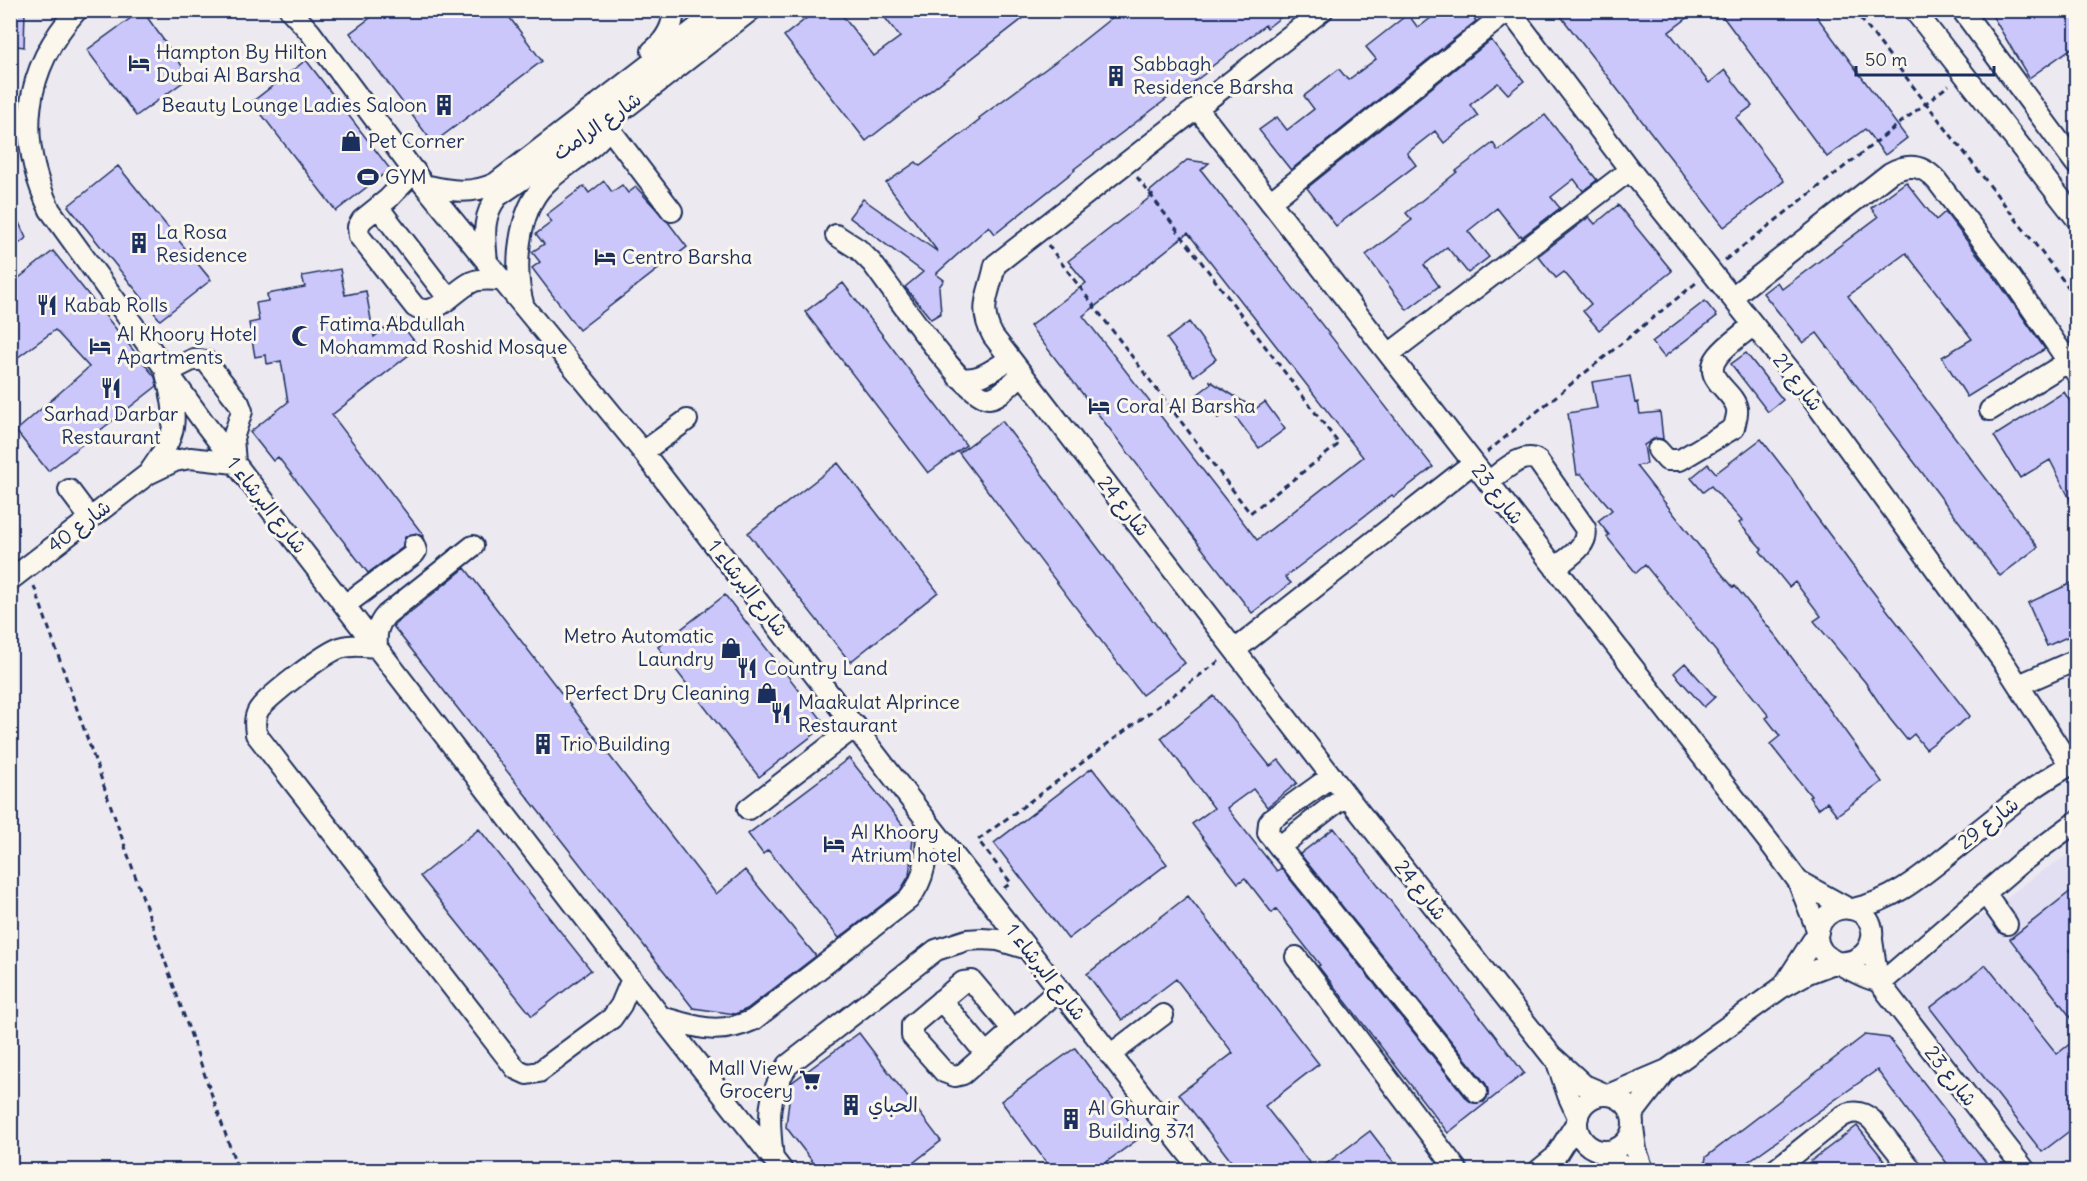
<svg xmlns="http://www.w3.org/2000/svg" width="2087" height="1181" viewBox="0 0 2087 1181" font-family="Delius,'Playpen Sans Arabic',sans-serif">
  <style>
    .built { fill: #e3dff3 }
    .building { fill: #cbc7fa; stroke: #1b2f5e; stroke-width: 1.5; fill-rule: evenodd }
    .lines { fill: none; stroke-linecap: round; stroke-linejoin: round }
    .minor-casing { stroke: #1b2f5e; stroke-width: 24 }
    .path { stroke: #1b2f5e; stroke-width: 3; stroke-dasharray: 6 4.5; stroke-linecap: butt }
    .minor { stroke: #fbf7ec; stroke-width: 20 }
    .labels { text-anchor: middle; stroke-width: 6; stroke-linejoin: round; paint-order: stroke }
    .poi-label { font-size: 20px; fill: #1b2f5e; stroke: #fbf7ec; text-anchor: start }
    .street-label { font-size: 20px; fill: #1b2f5e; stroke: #fbf7ec }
  </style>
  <rect width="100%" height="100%" fill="#ede9f0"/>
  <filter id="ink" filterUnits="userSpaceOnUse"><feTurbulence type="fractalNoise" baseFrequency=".0167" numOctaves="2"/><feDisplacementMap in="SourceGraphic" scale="12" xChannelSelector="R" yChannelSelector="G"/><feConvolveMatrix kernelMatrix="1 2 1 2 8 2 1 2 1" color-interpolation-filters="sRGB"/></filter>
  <g filter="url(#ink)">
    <path class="built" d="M2076 850V1170H2034L1892 984 2039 873Z"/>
    <path class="building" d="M10 10H25L24 47 10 45Z
      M142 10 190 77 136 116 87 50Z
      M381 10H504L542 61 433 143 350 33Z
      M817 10H838L874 56 900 37 879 10H1034L866 141 784 36Z
      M1109 10H1290L1267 28 1265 25 1206 71 1207 72 1174 97 1172 95 1074 169 1075 170 995 234 989 226 936 274 944 280 939 287 941 313 931 319 905 287 923 272 849 217 863 199 938 252 886 183 916 162 920 166 980 120 979 118 1070 51 1114 16Z
      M1441 10H1467L1476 21 1292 169H1290L1259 130 1277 117 1287 130 1314 109 1304 96 1339 69 1348 80 1376 59 1366 47 1408 14 1418 28Z
      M1556 10H1698L1669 32 1709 83 1725 70 1752 106 1736 118 1784 181 1724 227Z
      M1718 10H1812L1907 138 1885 155 1865 129 1827 157Z
      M1989 10H2076V45L2029 78Z
      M1491 40 1524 81 1508 94 1498 83 1470 105 1478 116 1444 143 1435 131 1407 153 1416 165 1336 226 1307 188Z
      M306 60 390 169 336 211 252 102Z
      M1545 115 1597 180 1583 191 1574 179 1551 197 1560 208 1522 237 1521 235 1519 236 1497 208 1468 231 1489 257 1468 273 1447 247 1424 265 1439 286 1407 310 1366 255 1412 220 1406 213 1457 172 1456 171 1493 143 1498 151Z
      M1187 160 1209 163 1201 170 1433 467 1394 497 1392 495 1285 577 1291 583 1252 613 1030 326 1086 283 1068 261 1153 195 1149 192ZM1188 233 1363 457 1257 540 1083 316Z
      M118 166 211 280 160 320 68 206Z
      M604 181 612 192 622 185 628 193 636 187 668 222 687 247 579 330 532 268 540 262 532 252 544 244 536 234 552 222 546 215 584 186 589 193Z
      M1906 182 1936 220 1945 212 1999 283 2045 349 1967 397 1942 357 1972 339 1906 253 1848 296 2038 547 2000 576 1817 333 1803 343 1763 293 1777 282 1782 289 1878 217 1871 208Z
      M10 203 26 238 10 251Z
      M1618 205 1672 271 1599 330 1583 311 1591 304 1564 272 1556 278 1538 256 1589 217 1595 224Z
      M53 251 155 377 157 386 48 471 16 431 89 367 55 330 10 363V285Z
      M340 269 345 295 366 291 374 337 397 319 419 347 332 415 424 536 423 537 416 533 405 537 402 548 368 573 278 457 273 461 250 432 288 402 281 361 267 364 266 355 255 357 249 323 259 321 256 303 268 301 267 294 305 287 302 276Z
      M843 283 966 445 928 473 805 312Z
      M1705 301 1717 316 1664 357 1652 342Z
      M1189 322 1216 359 1194 376 1167 339Z
      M1746 353 1783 400 1768 412 1731 364Z
      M1630 376 1635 403 1638 402 1640 414 1660 412 1663 439 1655 438 1644 445 1647 464 1636 466 1711 561 1733 587 1735 586 1779 640 1882 782 1837 815 1827 802 1818 809 1809 797 1811 796 1770 744 1780 736 1766 718 1769 716 1645 565 1636 573 1607 537 1609 535 1598 521 1612 510 1581 474 1577 475 1568 413 1597 408 1592 382Z
      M1210 381 1255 409 1265 402 1285 429 1259 448 1228 407 1218 418 1198 394 1211 384Z
      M2064 392 2076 411V511L2050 460 2020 478 1994 436Z
      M1002 421 1185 663 1142 695 959 453Z
      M1761 439 1792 479 1812 511 1852 565 1970 716 1926 749 1914 734 1907 740 1890 719 1865 682 1814 621 1821 616 1795 582 1789 587 1760 551 1762 549 1739 523 1742 521 1711 486 1703 492 1691 478 1708 464 1716 473Z
      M838 463 938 592 850 662 748 533Z
      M465 568 716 894 745 870 816 956 747 1009 735 1014 693 1008 393 626Z
      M2076 581V633L2047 646 2028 603Z
      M725 595 826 725 759 777 658 647Z
      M1685 663 1715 697 1704 707 1674 673Z
      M1214 696 1270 766 1279 760 1297 783 1267 807 1253 789 1227 808 1277 871 1281 868 1468 1100 1473 1103 1484 1102 1488 1096 1486 1084 1300 854 1334 828 1524 1073 1448 1133 1329 980 1318 966 1320 965 1276 909 1272 913 1245 878 1238 883 1192 824 1214 808 1161 738Z
      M849 758 913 838 909 876 900 891 839 938 768 850 763 854 748 834Z
      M1092 768 1167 864 1068 939 994 843Z
      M479 829 591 970 532 1016 420 876Z
      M2076 887V944L2069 950 2076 961V1024L2010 939Z
      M1188 896 1319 1064 1265 1106 1315 1170H1238L1179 1094 1233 1053 1176 979 1122 1020 1087 974Z
      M1986 965 2057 1054 2076 1039V1126L2042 1152 1930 1008Z
      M859 1033 941 1141 904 1170H819L786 1127 791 1083Z
      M1865 1035 1889 1038 1992 1170H1952L1877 1070 1736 1170H1704L1706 1157Z
      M1075 1048 1141 1137 1095 1170H1052L1001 1101Z
      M1857 1126 1892 1170H1799Z
      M1370 1131 1400 1170H1318Z"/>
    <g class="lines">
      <defs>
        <path id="minor" d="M77 10C23 70 16 139 50 210L205 424 661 1017 782 1170
          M290 10 310 32 424 185 643 452 927 821 1201 1170
          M1323 10 995 265C990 293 977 307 993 336L1346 795 1551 1055 1584 1085 1605 1094
          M1509 10 1630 170 1808 393 2006 666 2070 765
          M1914 10 2076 218
          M1962 10 2076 164
          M652 51C665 41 673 28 674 10
          M1197 108 1772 846 1798 881 1818 932
          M609 128 672 211
          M415 171 388 199 362 220 358 227 359 236 415 307C435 320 454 290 472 282 481 278 491 280 501 280
          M424 185C450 191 471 195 496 183L720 10
          M1270 202 1509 10
          M378 207 448 298
          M836 235 858 249 872 263C889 285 967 400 989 398 1001 397 1013 381 1022 374
          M487 263C485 238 481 216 498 196L616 115 751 10
          M1732 297 1890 173C1908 163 1923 165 1937 181L2008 274 2076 373
          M524 307C513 271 517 212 545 184 563 166 586 155 602 136
          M1389 354 1630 170
          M958 377C979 383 993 369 1010 359
          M1990 410 2069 361
          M1658 450 1667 460H1680L1734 428C1735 422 1738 415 1737 409 1734 390 1700 379 1718 356 1727 344 1742 335 1753 325
          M643 452 687 420
          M1488 482C1501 473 1523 450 1538 461L1585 528C1590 546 1567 558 1555 568
          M69 490 90 518
          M473 546 386 615C377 625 376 634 377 647 364 646 352 644 340 648 326 652 264 699 258 711 254 719 255 726 256 734L516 1069 527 1074 539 1072 612 1018 621 1005 632 979
          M10 580 148 474 175 461 190 458 235 463 233 438 242 411 239 403 206 361 194 359 166 373C178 423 179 431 148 474
          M345 605 414 554 416 551 414 545
          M1235 650 1473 463
          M2019 685 2076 660
          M1332 776 1272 819 1269 823 1268 833 1477 1092
          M748 809 856 726
          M1279 847 1346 795
          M1798 881 1849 909
          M1985 893 2007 924
          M1853 909C1896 900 1924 874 1958 847 1996 817 2034 784 2076 762
          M1872 940 1878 981 2025 1170
          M1296 957 1457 1170
          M1838 962C1877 965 1885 915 1850 909 1827 905 1808 931 1822 951 1829 960 1866 979 1878 981
          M1880 984 2019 864 2076 822
          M1784 985 1817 934
          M941 1000 986 1054
          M661 1017C696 1027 718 1036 753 1020L909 899C929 874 926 851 927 821
          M1013 1030 972 981 963 982 912 1025V1036L944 1072 955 1076 963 1074 1059 990
          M1110 1055 1163 1015
          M1557 1062 1568 1095 1578 1117
          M1577 1123a28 28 0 1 1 56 0a28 28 0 1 1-56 0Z
          M1608 1095 1667 1070 1781 988 1808 973 1837 962
          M1632 1115 1665 1072
          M1633 1127 1636 1150 1643 1170
          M1597 1150 1630 1170
          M773 1159C769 1121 765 1098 788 1065L936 950 967 940 982 939 998 940 1028 949
          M1539 1170 1555 1157 1577 1122
          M1775 1170 1841 1117C1853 1110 1862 1111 1872 1120L1912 1170"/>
      </defs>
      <use href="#minor" class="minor-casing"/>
      <path class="path" d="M1854 10 2076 297
        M1048 245 1250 513 1339 444 1137 177
        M1725 260 1949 85
        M1487 452 1696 283
        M34 586 238 1170
        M1004 888 1011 883 978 840 1219 661"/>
      <use href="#minor" class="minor"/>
    </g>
  </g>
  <defs>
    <symbol id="hotel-bare" viewBox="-9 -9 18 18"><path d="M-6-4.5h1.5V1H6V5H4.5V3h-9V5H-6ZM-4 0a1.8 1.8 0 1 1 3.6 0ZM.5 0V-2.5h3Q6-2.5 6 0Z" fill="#1b2f5e" stroke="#fbf7ec" stroke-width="2.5" paint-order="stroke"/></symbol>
    <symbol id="building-bare" viewBox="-9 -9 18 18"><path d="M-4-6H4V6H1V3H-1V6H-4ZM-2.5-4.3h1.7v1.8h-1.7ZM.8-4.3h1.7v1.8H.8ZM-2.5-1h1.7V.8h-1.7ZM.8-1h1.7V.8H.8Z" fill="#1b2f5e" stroke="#fbf7ec" stroke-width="2.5" paint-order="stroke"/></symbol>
    <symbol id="shop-bare" viewBox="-9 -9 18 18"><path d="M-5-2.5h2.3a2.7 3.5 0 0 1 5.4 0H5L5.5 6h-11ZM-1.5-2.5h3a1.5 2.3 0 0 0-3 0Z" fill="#1b2f5e" stroke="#fbf7ec" stroke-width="2.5" paint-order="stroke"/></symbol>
    <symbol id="stadium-bare" viewBox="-9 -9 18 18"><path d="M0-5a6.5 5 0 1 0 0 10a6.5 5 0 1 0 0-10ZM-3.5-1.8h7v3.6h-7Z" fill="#1b2f5e" stroke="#fbf7ec" stroke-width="2.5" paint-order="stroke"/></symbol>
    <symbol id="restaurant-bare" viewBox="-9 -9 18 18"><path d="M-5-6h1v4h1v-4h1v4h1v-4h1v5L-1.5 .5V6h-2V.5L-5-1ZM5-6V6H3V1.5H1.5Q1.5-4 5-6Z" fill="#1b2f5e" stroke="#fbf7ec" stroke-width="2.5" paint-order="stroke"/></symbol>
    <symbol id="mosque-bare" viewBox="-9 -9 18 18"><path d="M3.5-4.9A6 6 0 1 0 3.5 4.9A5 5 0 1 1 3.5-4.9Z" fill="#1b2f5e" stroke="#fbf7ec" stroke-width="2.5" paint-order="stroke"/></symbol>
    <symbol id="supermarket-bare" viewBox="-9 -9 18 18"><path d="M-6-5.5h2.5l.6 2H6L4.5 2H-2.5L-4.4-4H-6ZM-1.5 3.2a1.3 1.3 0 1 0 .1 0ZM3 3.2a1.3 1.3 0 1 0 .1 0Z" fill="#1b2f5e" stroke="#fbf7ec" stroke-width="2.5" paint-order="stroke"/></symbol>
  </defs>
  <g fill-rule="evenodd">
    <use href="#hotel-bare" x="124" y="48" width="30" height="30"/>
    <use href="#building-bare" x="1101" y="61" width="30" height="30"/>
    <use href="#building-bare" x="429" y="90" width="30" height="30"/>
    <use href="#shop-bare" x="336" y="126" width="30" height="30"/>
    <use href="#stadium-bare" x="353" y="162" width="30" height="30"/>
    <use href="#building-bare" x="124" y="228" width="30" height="30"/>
    <use href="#hotel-bare" x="590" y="242" width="30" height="30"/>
    <use href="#restaurant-bare" x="32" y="290" width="30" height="30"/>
    <use href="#mosque-bare" x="287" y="321" width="30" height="30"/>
    <use href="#hotel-bare" x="85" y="331" width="30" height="30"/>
    <use href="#restaurant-bare" x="96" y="373" width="30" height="30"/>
    <use href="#hotel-bare" x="1084" y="391" width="30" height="30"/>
    <use href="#shop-bare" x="716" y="633" width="30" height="30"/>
    <use href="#restaurant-bare" x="732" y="653" width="30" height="30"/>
    <use href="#shop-bare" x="752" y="678" width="30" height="30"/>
    <use href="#restaurant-bare" x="766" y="698" width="30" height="30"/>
    <use href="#building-bare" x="528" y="729" width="30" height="30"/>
    <use href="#hotel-bare" x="819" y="829" width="30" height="30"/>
    <use href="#supermarket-bare" x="795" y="1065" width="30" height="30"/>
    <use href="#building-bare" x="836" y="1090" width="30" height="30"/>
    <use href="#building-bare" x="1056" y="1104" width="30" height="30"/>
  </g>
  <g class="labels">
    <g class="poi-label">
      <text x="156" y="59">Hampton By Hilton<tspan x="156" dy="23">Dubai Al Barsha</tspan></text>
      <text x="1133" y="71">Sabbagh<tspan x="1133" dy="23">Residence Barsha</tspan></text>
      <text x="427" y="112" text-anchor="end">Beauty Lounge Ladies Saloon</text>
      <text x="368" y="148">Pet Corner</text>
      <text x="385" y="184">GYM</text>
      <text x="156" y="239">La Rosa<tspan x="156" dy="23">Residence</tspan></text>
      <text x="622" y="264">Centro Barsha</text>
      <text x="64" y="312">Kabab Rolls</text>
      <text x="319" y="331">Fatima Abdullah<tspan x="319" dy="23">Mohammad Roshid Mosque</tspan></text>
      <text x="117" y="341">Al Khoory Hotel<tspan x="117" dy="23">Apartments</tspan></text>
      <text x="1116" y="413">Coral Al Barsha</text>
      <text x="111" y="421" text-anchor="middle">Sarhad Darbar<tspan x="111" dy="23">Restaurant</tspan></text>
      <text x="714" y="643" text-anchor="end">Metro Automatic<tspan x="714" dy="23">Laundry</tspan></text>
      <text x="764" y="675">Country Land</text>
      <text x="750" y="700" text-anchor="end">Perfect Dry Cleaning</text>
      <text x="798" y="709">Maakulat Alprince<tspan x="798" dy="23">Restaurant</tspan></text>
      <text x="560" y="751">Trio Building</text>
      <text x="851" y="839">Al Khoory<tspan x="851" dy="23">Atrium hotel</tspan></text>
      <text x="793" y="1075" text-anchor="end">Mall View<tspan x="793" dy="23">Grocery</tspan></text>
      <text x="868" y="1112">الحباي</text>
      <text x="1088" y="1115">Al Ghurair<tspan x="1088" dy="23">Building 371</tspan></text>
    </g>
    <g class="street-label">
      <text transform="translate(597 126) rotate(-35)" y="7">شارع الرامث</text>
      <text transform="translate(1798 382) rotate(52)" y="7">شارع 21</text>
      <text transform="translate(1498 494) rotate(52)" y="7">شارع 23</text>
      <text transform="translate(267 505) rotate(52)" y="7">شارع البرشاء 1</text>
      <text transform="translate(1124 506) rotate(52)" y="7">شارع 24</text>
      <text transform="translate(79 526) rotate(-37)" y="7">شارع 40</text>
      <text transform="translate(748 588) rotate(52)" y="7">شارع البرشاء 1</text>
      <text transform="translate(1988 823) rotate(-38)" y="7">شارع 29</text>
      <text transform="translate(1421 890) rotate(52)" y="7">شارع 24</text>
      <text transform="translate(1046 972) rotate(52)" y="7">شارع البرشاء 1</text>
      <text transform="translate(1951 1076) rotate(52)" y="7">شارع 23</text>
    </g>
  </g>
  <rect width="2087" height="1181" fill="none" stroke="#fbf7ec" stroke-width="36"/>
  <rect x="18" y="18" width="2051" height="1145" fill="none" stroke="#1b2f5e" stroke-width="2" filter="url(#ink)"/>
  <path d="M1856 66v9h138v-9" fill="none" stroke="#1b2f5e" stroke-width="3"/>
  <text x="1865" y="66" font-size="18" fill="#1b2f5e" stroke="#fbf7ec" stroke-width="4.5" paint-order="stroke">50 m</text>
</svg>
